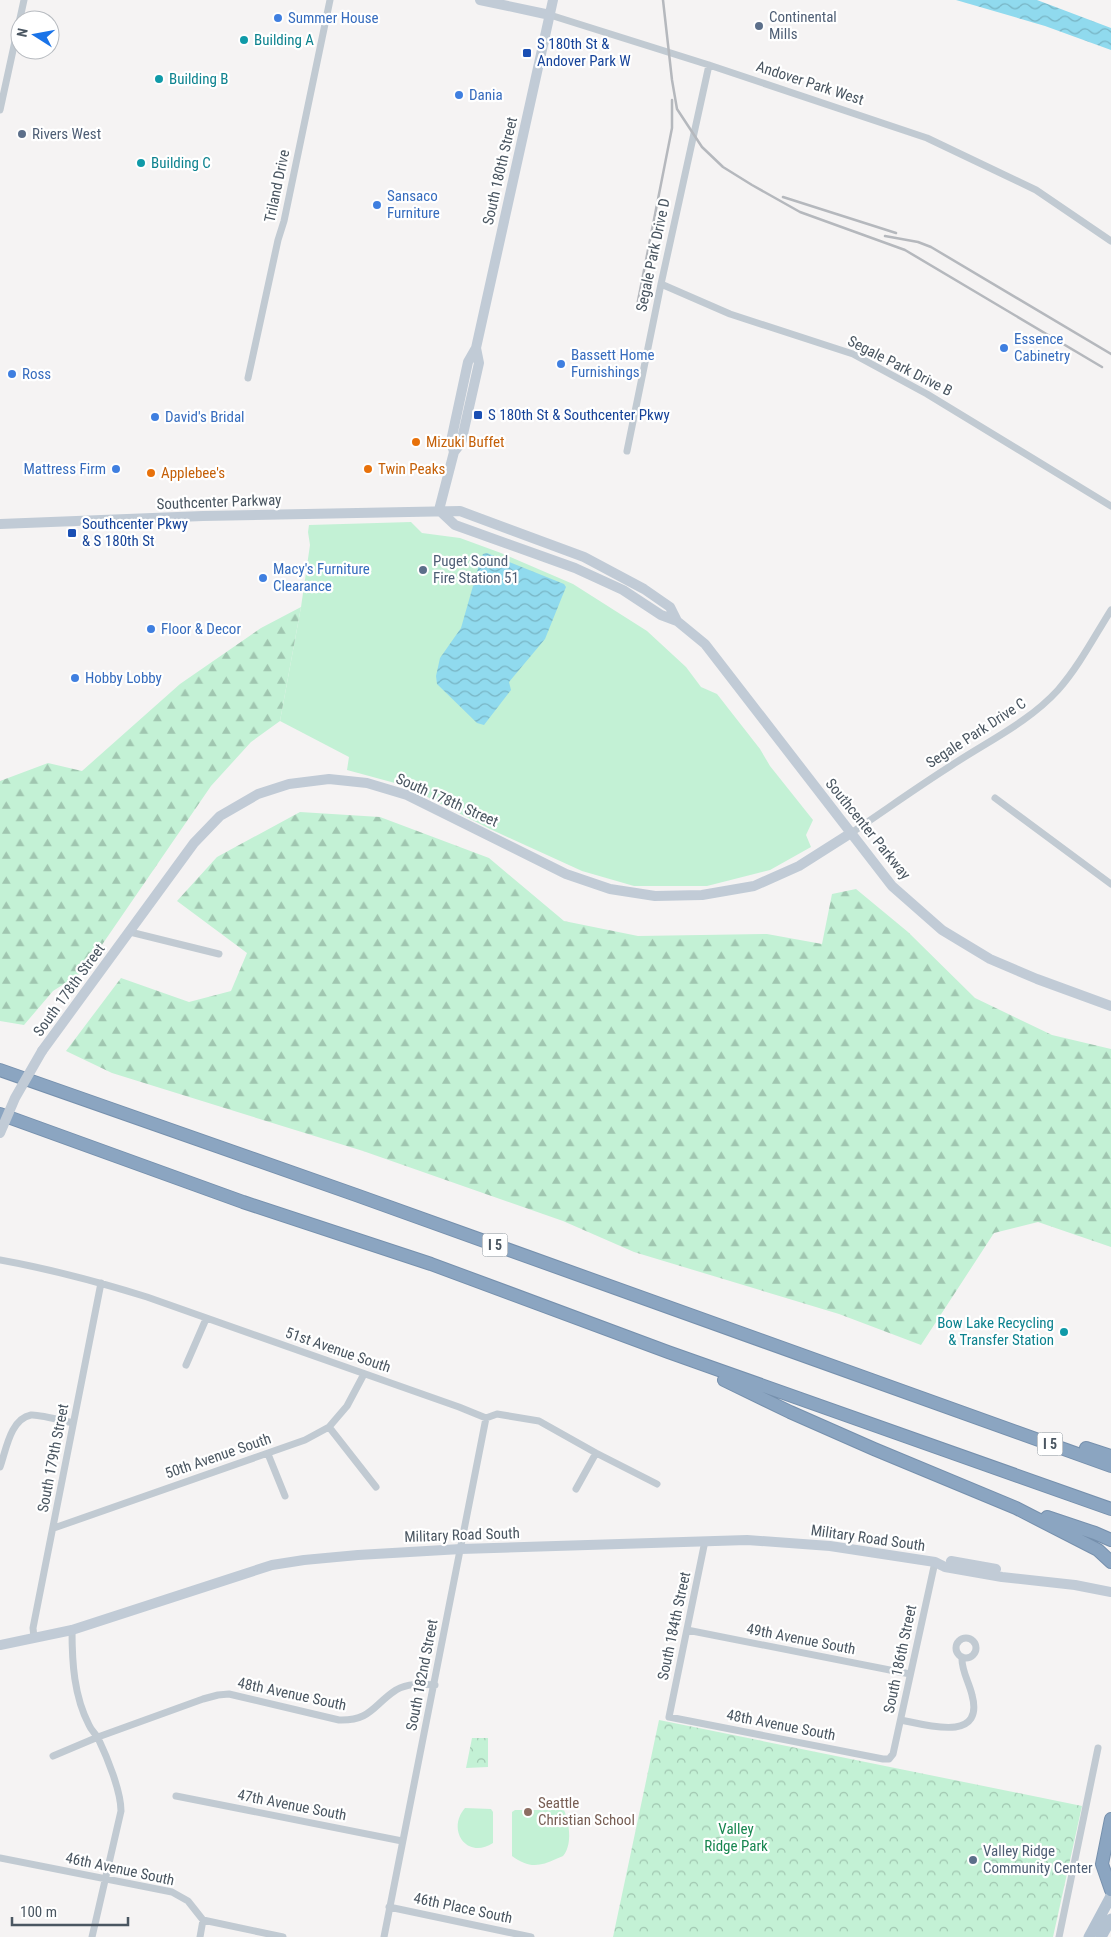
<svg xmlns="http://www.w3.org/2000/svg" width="1111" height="1937" viewBox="0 0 1111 1937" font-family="'Roboto Condensed',sans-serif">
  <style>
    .green { fill: #c3f1d5 }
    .forest { fill: url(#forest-firs) }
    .park { fill: url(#park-crowns) }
    .water { fill: url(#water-waves) }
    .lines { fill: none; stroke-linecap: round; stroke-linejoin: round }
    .highway-casing { stroke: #7690ad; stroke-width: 14 }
    .street { stroke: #c1cad2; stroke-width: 7 }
    .secondary { stroke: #c1cbd6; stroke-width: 10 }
    .primary { stroke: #b3c2d1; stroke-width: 11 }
    .highway { stroke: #8ba5c1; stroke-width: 12 }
    .rail { stroke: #b5b8bd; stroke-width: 2.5 }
    .secondary-bridge { stroke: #c1cbd6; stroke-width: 10 }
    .shop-dot { fill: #3f7fe0; stroke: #fff; stroke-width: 2 }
    .service-dot { fill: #5c6f8a; stroke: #fff; stroke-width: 2 }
    .culture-dot { fill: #0f9aa8; stroke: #fff; stroke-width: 2 }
    .transit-dot { fill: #1a4fb4; stroke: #fff; stroke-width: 2 }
    .food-dot { fill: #e8710a; stroke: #fff; stroke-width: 2 }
    .education-dot { fill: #8d6e63; stroke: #fff; stroke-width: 2 }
    .labels { text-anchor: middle; stroke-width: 4.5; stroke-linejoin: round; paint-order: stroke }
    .shield { fill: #fff; stroke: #808990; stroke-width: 1 }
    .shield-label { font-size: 14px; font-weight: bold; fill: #4a5661 }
    .service-label { font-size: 15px; fill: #4e5e75; stroke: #fff; text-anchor: start }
    .shop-label { font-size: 15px; fill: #366cbe; stroke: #fff; text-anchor: start }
    .culture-label { font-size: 15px; fill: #0d838f; stroke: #fff; text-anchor: start }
    .transit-label { font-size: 15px; fill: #164399; stroke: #fff; text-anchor: start }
    .street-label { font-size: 15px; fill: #4a5661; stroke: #fff }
    .food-label { font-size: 15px; fill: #c56008; stroke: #fff; text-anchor: start }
    .education-label { font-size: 15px; fill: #785e54; stroke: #fff; text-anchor: start }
    .park-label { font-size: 15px; fill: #17864f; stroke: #fff }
  </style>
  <defs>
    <pattern id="forest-firs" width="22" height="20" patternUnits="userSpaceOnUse" patternTransform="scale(1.25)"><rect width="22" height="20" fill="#c3f1d5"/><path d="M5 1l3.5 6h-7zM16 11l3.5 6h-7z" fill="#a0c6b0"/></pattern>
    <pattern id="park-crowns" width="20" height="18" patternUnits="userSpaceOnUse" patternTransform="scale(1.25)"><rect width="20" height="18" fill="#c3f1d5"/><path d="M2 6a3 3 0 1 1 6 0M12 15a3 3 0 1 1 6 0" fill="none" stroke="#a0c6b0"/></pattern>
    <pattern id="water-waves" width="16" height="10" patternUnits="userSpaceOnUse" patternTransform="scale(1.25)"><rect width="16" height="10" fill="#90daee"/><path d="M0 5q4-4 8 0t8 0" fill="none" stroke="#78b4c4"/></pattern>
  </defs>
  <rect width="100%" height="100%" fill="#f5f3f3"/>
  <path class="green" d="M411 522 422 533 460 538 501 553 573 584 647 631 686 667 701 687 717 694 760 749 770 766 813 820 806 835 811 847 770 870 707 886H634L582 871 490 829 406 786 347 770 349 757 280 721 301 607 310 545 308 532 309 525Z
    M465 1808 491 1809 493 1812V1843C467 1860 446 1830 465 1808Z
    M515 1810H564C569 1822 573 1844 563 1856 561 1857 558 1858 556 1859 539 1867 528 1868 512 1856V1812Z"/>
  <path class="forest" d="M301 607 280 721 251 742 211 786 84 971 53 991 24 1025 0 1021V781L48 763 82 771 180 684 261 628Z
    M300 812 380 817 489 858 564 921 638 936 767 934 822 944 832 894 856 889 908 932 975 998 1052 1035 1111 1049V1247L1038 1222 994 1233 921 1345 839 1314 634 1252 563 1221 363 1151 112 1073 66 1051 121 978 189 1002 231 991 247 953 177 901 217 857Z"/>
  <path class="park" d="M659 1720 1082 1806 1053 1937H613Z
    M472 1738H488V1767L466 1768Z"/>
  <path class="water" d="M956 0H1037L1111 28V50L1045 26Z
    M487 553 564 584 566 587 545 639 509 682 511 690 484 725 477 723 437 684 436 676 440 658 461 628 481 558 483 554Z"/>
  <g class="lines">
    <defs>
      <path id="highway" d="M0 1070 356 1195 1111 1466
        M0 1114 243 1202 431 1264 668 1352 1111 1509
        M724 1380 790 1412 874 1449 1016 1508 1098 1550 1111 1562
        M1086 1448 1111 1456
        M1047 1517 1095 1533 1111 1540
        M1111 1819 1102 1864 1111 1890"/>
    </defs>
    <use href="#highway" class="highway-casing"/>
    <path class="street" d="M550 15 709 65 927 138 1036 190 1111 241
      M0 110 24 0
      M661 284 730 314 853 354 927 394 1111 506
      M248 378 278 240 284 221 330 0
      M627 451 661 284 709 65
      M995 798 1111 884
      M851 833C884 811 916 788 949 767 986 742 1028 723 1058 690 1079 666 1094 637 1111 610
      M130 932 219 954
      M0 1260C50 1269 99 1282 147 1297L459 1407 486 1418 497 1414 539 1421 596 1453 657 1484
      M186 1365 206 1319
      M329 1427 376 1487
      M268 1454 285 1496
      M0 1467C6 1451 10 1419 31 1415 38 1414 64 1421 73 1423
      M576 1489 596 1453
      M54 1528 305 1440 329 1427 347 1406 364 1374
      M705 1541 669 1717 883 1759H889L893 1754 935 1562
      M72 1630C72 1663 74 1696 89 1725 91 1730 95 1733 98 1738 107 1757 121 1791 121 1811L92 1937
      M687 1630 910 1674
      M956 1648a10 10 0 1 1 20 0a10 10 0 1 1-20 0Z
      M34 1638 33 1628 101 1283
      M901 1720C926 1725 985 1743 972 1695 969 1682 961 1670 962 1657
      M53 1756 98 1737 203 1699 218 1695 229 1694 339 1720C371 1721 373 1705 396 1690 408 1683 421 1684 435 1685
      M176 1796 402 1841
      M0 1858 172 1892 188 1901 203 1920 283 1937
      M389 1907 531 1937
      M200 1937 203 1920
      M384 1937 486 1418
      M1059 1937 1098 1748"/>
    <path class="secondary" d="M480 0 550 15
      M454 452 461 443 479 363 476 348
      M439 510 455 525 575 568 623 590 661 615 677 621 705 644 892 886 942 930 990 959 1037 979 1111 1006
      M439 510 454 452 451 441 468 362 476 348 553 0
      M0 524 203 516 460 511 584 557 644 589 670 607 677 621
      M42 1051 194 843 220 816 258 794 289 784 329 779 367 783 407 795 566 874 610 889 655 896 702 895 754 886 799 866 851 833
      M951 1561 996 1569
      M0 1645 72 1630 272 1565 304 1560 358 1555 461 1549 747 1540 830 1546 935 1562 945 1567 1002 1577 1075 1585 1111 1592"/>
    <path class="primary" d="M1089 1937 1111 1896
      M1101 1937 1111 1919"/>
    <use href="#highway" class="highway"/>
    <path class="rail" d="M663 0 672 80 677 109 702 147 723 167 752 185 800 212 905 250 1102 367
      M783 197 896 233
      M885 236 918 242 931 247 1111 354
      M637 306 672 128V100"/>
    <path class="secondary-bridge" d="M0 1133 15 1098 42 1051"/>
  </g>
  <g class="shop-dot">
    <circle cx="278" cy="18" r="5"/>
    <circle cx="459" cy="95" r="5"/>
    <circle cx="377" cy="205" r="5"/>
    <circle cx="1004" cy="348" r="5"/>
    <circle cx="561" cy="364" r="5"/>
    <circle cx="12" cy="374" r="5"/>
    <circle cx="155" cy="417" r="5"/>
    <circle cx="116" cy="469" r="5"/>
    <circle cx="263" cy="578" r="5"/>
    <circle cx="151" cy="629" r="5"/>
    <circle cx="75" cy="678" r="5"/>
  </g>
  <g class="service-dot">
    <circle cx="759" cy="26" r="5"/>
    <circle cx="22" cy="134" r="5"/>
    <circle cx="423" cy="570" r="5"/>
    <circle cx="973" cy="1860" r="5"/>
  </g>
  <g class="culture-dot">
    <circle cx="244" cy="40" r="5"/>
    <circle cx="159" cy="79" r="5"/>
    <circle cx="141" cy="163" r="5"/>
    <circle cx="1064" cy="1332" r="5"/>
  </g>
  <g class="transit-dot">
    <rect x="522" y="48" width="10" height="10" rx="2.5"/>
    <rect x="473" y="410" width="10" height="10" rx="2.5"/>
    <rect x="67" y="528" width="10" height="10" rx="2.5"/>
  </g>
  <g class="food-dot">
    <circle cx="416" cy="442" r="5"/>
    <circle cx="368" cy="469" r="5"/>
    <circle cx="151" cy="473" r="5"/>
  </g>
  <circle class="education-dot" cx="528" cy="1812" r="5"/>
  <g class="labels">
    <g class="shield">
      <rect x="482.5" y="1233.5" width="25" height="23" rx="4"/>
      <rect x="1037.5" y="1432.5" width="25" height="23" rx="4"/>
    </g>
    <g class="shield-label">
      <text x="495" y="1250">I 5</text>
      <text x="1050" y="1449">I 5</text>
    </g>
    <g class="service-label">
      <text x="769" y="22">Continental<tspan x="769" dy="17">Mills</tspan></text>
      <text x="32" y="139">Rivers West</text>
      <text x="433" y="566">Puget Sound<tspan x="433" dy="17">Fire Station 51</tspan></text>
      <text x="983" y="1856">Valley Ridge<tspan x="983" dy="17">Community Center</tspan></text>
    </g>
    <g class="shop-label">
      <text x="288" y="23">Summer House</text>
      <text x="469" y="100">Dania</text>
      <text x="387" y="201">Sansaco<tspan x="387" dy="17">Furniture</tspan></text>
      <text x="1014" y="344">Essence<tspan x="1014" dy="17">Cabinetry</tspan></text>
      <text x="571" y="360">Bassett Home<tspan x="571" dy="17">Furnishings</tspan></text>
      <text x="22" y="379">Ross</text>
      <text x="165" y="422">David's Bridal</text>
      <text x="106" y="474" text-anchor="end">Mattress Firm</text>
      <text x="273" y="574">Macy's Furniture<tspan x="273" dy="17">Clearance</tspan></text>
      <text x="161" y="634">Floor &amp; Decor</text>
      <text x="85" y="683">Hobby Lobby</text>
    </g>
    <g class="culture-label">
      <text x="254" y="45">Building A</text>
      <text x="169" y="84">Building B</text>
      <text x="151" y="168">Building C</text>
      <text x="1054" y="1328" text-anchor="end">Bow Lake Recycling<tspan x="1054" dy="17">&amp; Transfer Station</tspan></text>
    </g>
    <g class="transit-label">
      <text x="537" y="49">S 180th St &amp;<tspan x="537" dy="17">Andover Park W</tspan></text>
      <text x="488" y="420">S 180th St &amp; Southcenter Pkwy</text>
      <text x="82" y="529">Southcenter Pkwy<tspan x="82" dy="17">&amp; S 180th St</tspan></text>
    </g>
    <g class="street-label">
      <text transform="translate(810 83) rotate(18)" y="5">Andover Park West</text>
      <text transform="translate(500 171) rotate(-77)" y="5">South 180th Street</text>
      <text transform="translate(277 186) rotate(-78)" y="5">Triland Drive</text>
      <text transform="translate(653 255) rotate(-78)" y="5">Segale Park Drive D</text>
      <text transform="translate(900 366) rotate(27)" y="5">Segale Park Drive B</text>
      <text transform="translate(219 502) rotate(-2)" y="5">Southcenter Parkway</text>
      <text transform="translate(976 733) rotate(-33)" y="5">Segale Park Drive C</text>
      <text transform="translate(447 800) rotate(24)" y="5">South 178th Street</text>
      <text transform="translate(868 829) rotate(51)" y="5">Southcenter Parkway</text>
      <text transform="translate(69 990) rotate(-54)" y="5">South 178th Street</text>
      <text transform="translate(338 1350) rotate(19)" y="5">51st Avenue South</text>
      <text transform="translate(218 1456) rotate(-19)" y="5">50th Avenue South</text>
      <text transform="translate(53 1458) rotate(-79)" y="5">South 179th Street</text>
      <text transform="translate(462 1535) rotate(-2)" y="5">Military Road South</text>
      <text transform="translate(868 1538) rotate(8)" y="5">Military Road South</text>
      <text transform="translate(674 1626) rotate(-78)" y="5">South 184th Street</text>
      <text transform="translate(801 1639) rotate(11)" y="5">49th Avenue South</text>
      <text transform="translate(900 1659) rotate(-78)" y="5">South 186th Street</text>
      <text transform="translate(422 1675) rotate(-79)" y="5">South 182nd Street</text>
      <text transform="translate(292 1694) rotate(12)" y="5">48th Avenue South</text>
      <text transform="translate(781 1725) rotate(11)" y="5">48th Avenue South</text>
      <text transform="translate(292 1805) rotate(11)" y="5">47th Avenue South</text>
      <text transform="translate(120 1869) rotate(12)" y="5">46th Avenue South</text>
      <text transform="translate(463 1908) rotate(12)" y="5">46th Place South</text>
    </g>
    <g class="food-label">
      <text x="426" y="447">Mizuki Buffet</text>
      <text x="378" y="474">Twin Peaks</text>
      <text x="161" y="478">Applebee's</text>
    </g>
    <g class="education-label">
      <text x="538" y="1808">Seattle<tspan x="538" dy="17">Christian School</tspan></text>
    </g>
    <g class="park-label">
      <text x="736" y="1834">Valley<tspan x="736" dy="17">Ridge Park</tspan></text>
    </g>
  </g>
  <g transform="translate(35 35) rotate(281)"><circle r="24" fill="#ffffff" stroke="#b7bbc0"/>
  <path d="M0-4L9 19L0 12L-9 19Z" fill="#1a73e8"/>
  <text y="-8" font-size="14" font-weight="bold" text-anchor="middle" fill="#4a5661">N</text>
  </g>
  <path d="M12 1917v8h116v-8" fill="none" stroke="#4a5661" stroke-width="2.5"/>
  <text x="20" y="1917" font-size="15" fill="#4a5661" stroke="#ffffff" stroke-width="4" paint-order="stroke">100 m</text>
</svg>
